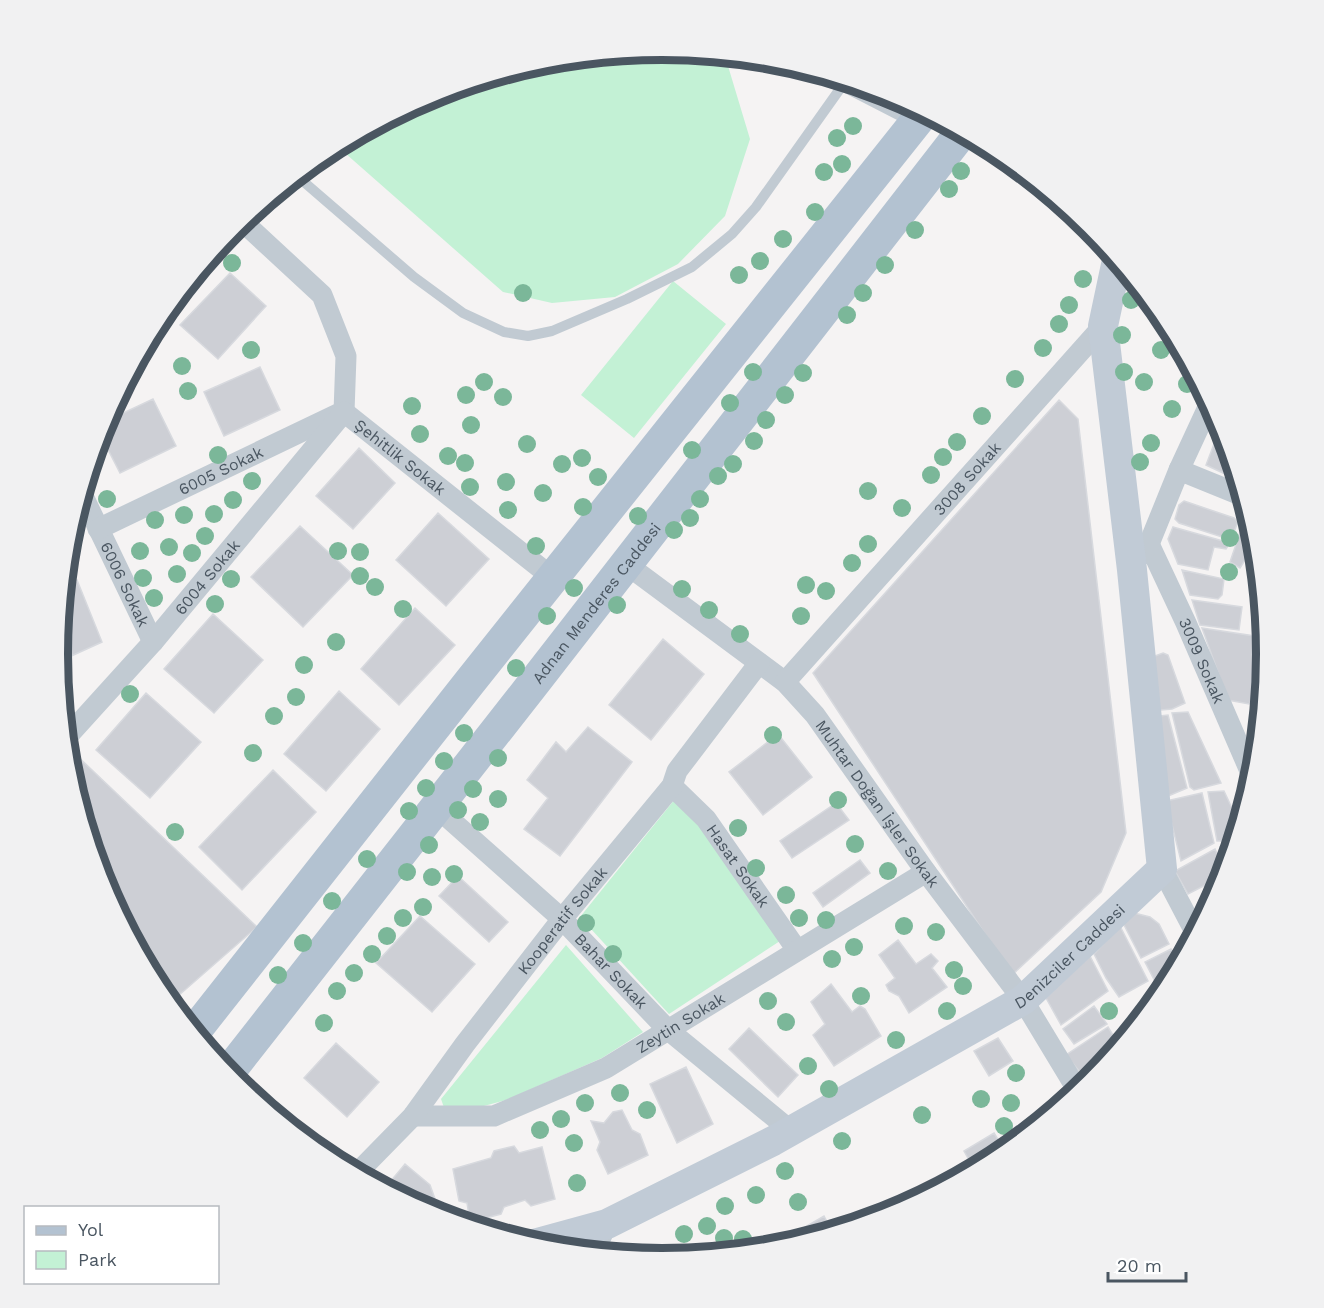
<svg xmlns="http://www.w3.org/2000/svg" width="1324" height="1308" viewBox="0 0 1324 1308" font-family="'Work Sans',sans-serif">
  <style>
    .green { fill: #c3f1d5 }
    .building { fill: #cdcfd5; stroke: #d7d9de; stroke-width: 1.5 }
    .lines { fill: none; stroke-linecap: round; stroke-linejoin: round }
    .service { stroke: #c1cad2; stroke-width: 10 }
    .minor { stroke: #c1cad2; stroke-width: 21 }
    .secondary { stroke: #c1cbd6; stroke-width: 30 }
    .primary { stroke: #b3c2d1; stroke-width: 33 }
    .tree { fill: #7bb799 }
    .labels { text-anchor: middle; stroke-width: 6; stroke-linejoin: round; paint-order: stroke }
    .street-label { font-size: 16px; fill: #4a5661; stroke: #fff }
    .rim { fill: none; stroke: #4a5661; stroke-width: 8 }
  </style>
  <rect width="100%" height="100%" fill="#f5f3f3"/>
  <path class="green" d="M662 50 725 56 750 139 725 216 678 264 615 297 552 303 503 292 337 146 431 95 544 61Z
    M673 281 726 324 634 438 581 395Z
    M675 799 710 833 780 941 669 1014 580 917Z
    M566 945 643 1032 602 1058 506 1100 447 1116 441 1099Z"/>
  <path class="building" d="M230 273 266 306 218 359 180 325Z
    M134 365 140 377 124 385Z
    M260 367 280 410 224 436 204 392Z
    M153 399 176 446 120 473 100 434 104 422Z
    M1059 400 1078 419 1126 833 1101 892 1012 975 813 673Z
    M1219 441 1227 445 1238 480 1206 465 1214 444Z
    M359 448 395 483 353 529 316 496Z
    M1184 501 1234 518 1238 522 1234 532 1228 539 1179 523 1175 519 1179 505Z
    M438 513 489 559 446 606 396 560Z
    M1244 521 1251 524 1255 536 1256 551 1252 549 1240 568 1230 562Z
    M300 526 353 575 303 627 251 577Z
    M1173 527 1230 543 1226 549 1214 547 1208 570 1178 564 1168 539Z
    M1182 570 1224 579 1222 595 1218 599 1190 595Z
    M77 580 102 642 58 662V654L64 586Z
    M1192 600 1242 607 1239 630 1200 625Z
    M415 608 455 645 399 705 361 669Z
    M213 614 263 660 214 713 164 669Z
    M1202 628 1261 637 1252 700 1249 704 1228 700Z
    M663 639 704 674 651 740 609 705Z
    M1163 653 1168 655 1185 703 1172 709 1150 711 1144 660Z
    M339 691 380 729 326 791 284 754Z
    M146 693 201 742 150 798 96 750Z
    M1188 712 1221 783 1194 790 1190 787 1172 713Z
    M1168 715 1187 788 1166 797 1151 717Z
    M588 727 632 762 560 856 524 829 548 798 527 780 556 742 566 752Z
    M778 734 812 777 763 815 729 772Z
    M72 751 257 927 170 1003 159 990 103 885 69 772 67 755Z
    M273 770 316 812 242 890 199 847Z
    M1224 791 1239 823 1236 834 1224 841H1217L1208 792Z
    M1202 793 1214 843 1181 861 1166 801Z
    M836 803 849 820 792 858 780 841Z
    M1234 841 1227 864 1220 847Z
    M1215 849 1225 870 1223 876 1188 894 1175 871Z
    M860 860 870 873 823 907 813 893Z
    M458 876 508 922 489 942 439 896Z
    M1134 913 1150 917 1159 924 1169 944 1141 958 1123 923Z
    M420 916 475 964 432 1012 376 963Z
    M1120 926 1148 981 1119 997 1106 978 1094 954Z
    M898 940 916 964 931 954 938 961 932 968 947 987 909 1013 899 996 889 991 886 985 895 978 879 955Z
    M1171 949 1179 963 1164 990 1149 1009 1146 1004 1161 993 1145 962Z
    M1090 956 1108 991 1061 1025 1046 998Z
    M831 984 852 1012 860 1006 865 1009 881 1036 834 1066 813 1035 825 1024 811 1002Z
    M1094 1006 1107 1024 1074 1044 1063 1029Z
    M1108 1027 1119 1045 1106 1062 1084 1077 1066 1055Z
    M749 1028 798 1075 778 1097 729 1049Z
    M998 1038 1013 1061 989 1076 974 1051Z
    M336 1043 379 1082 347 1117 304 1078Z
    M686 1067 713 1124 677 1143 650 1084Z
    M622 1110 632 1130 640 1134 648 1155 608 1174 597 1150 600 1142 591 1121 604 1123 613 1112Z
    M994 1133 1005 1151 998 1157 974 1169 964 1151Z
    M514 1146 519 1153 542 1147 555 1199 531 1206 525 1200 504 1207 501 1214 470 1222 467 1203 459 1201 453 1169 491 1158 494 1151Z
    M405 1164 430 1185 439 1210 435 1214 385 1188Z
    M824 1216 832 1231 798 1241 793 1234Z"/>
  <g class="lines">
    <path class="service" d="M830 76 842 86 912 122
      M297 176 414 277 463 313 504 332 528 336 552 331 627 299 692 267 732 234 756 207 842 86"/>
    <g class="minor">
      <path d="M242 221 322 295 346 356 344 412"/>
      <path id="s1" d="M344 412 553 578"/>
      <path d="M1179 470 1243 496"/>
      <path id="s2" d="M82 494 153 642"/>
      <path id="s3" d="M98 529 338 414"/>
      <path id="s4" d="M1149 544 1186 623 1253 778"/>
      <path d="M1141 555 1149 544 1179 470 1210 403"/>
      <path id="s5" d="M626 564 785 682 815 715 926 872 1023 1000 1078 1091"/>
      <path id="s6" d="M785 682 1103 326"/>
      <path id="s7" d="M66 738 153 642 344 412"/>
      <path id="s8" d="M672 786 706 819 797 950"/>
      <path id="s9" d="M436 807 562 919 667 1029 790 1130"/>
      <path d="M1162 869 1195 932"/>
      <path id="s10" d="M413 1116H494L606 1068 926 872"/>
      <path id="s11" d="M358 1174 365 1165 413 1116 465 1044 562 919 672 786 677 771 759 663"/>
      <path d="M594 1252 607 1224"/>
    </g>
    <path class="secondary" id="s12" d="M534 1244 607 1224 773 1141 1023 1000 1162 869 1132 570 1103 326 1117 260"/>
    <g class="primary">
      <path d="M194 1032 469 683 924 112"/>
      <path id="s13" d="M228 1073 533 684 962 132"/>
    </g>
  </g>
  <g class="tree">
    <circle cx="853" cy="126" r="9"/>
    <circle cx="837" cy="138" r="9"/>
    <circle cx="842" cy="164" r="9"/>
    <circle cx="961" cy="171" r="9"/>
    <circle cx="824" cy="172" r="9"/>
    <circle cx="949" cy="189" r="9"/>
    <circle cx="815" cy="212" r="9"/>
    <circle cx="915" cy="230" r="9"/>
    <circle cx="783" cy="239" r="9"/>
    <circle cx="760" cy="261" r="9"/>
    <circle cx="232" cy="263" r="9"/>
    <circle cx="885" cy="265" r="9"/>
    <circle cx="739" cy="275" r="9"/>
    <circle cx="1083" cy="279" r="9"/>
    <circle cx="523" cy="293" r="9"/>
    <circle cx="863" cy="293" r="9"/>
    <circle cx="1131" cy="300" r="9"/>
    <circle cx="1069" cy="305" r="9"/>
    <circle cx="847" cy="315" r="9"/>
    <circle cx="1059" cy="324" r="9"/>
    <circle cx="1122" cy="335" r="9"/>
    <circle cx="1043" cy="348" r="9"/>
    <circle cx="251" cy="350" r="9"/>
    <circle cx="1161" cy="350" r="9"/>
    <circle cx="182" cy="366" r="9"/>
    <circle cx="753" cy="372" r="9"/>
    <circle cx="1124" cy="372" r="9"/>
    <circle cx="803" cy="373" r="9"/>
    <circle cx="1015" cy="379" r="9"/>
    <circle cx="484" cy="382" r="9"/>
    <circle cx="1144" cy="382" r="9"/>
    <circle cx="1187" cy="384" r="9"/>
    <circle cx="188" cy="391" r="9"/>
    <circle cx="466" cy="395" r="9"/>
    <circle cx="785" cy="395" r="9"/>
    <circle cx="503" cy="397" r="9"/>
    <circle cx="730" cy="403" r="9"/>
    <circle cx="412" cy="406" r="9"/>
    <circle cx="1172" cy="409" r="9"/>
    <circle cx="982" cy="416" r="9"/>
    <circle cx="766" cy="420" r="9"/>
    <circle cx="471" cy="425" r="9"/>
    <circle cx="420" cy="434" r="9"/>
    <circle cx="754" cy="441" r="9"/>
    <circle cx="957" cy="442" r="9"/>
    <circle cx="1151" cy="443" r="9"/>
    <circle cx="527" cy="444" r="9"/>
    <circle cx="692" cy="450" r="9"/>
    <circle cx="218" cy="455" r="9"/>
    <circle cx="448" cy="456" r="9"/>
    <circle cx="943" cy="457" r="9"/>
    <circle cx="582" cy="458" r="9"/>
    <circle cx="1140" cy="462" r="9"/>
    <circle cx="465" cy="463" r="9"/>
    <circle cx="562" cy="464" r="9"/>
    <circle cx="733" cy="464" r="9"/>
    <circle cx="931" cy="475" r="9"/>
    <circle cx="718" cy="476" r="9"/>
    <circle cx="598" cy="477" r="9"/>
    <circle cx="252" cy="481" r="9"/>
    <circle cx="506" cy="482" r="9"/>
    <circle cx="470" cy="487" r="9"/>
    <circle cx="868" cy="491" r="9"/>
    <circle cx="543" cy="493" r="9"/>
    <circle cx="107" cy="499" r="9"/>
    <circle cx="700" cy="499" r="9"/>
    <circle cx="233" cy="500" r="9"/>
    <circle cx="583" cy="507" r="9"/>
    <circle cx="902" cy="508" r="9"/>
    <circle cx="508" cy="510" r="9"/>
    <circle cx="214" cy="514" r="9"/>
    <circle cx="184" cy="515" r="9"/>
    <circle cx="638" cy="516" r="9"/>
    <circle cx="690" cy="518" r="9"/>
    <circle cx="155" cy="520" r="9"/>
    <circle cx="674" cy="530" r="9"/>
    <circle cx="205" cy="536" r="9"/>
    <circle cx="1230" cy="538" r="9"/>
    <circle cx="868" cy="544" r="9"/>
    <circle cx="536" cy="546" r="9"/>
    <circle cx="169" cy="547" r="9"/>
    <circle cx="140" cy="551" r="9"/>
    <circle cx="338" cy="551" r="9"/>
    <circle cx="360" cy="552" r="9"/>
    <circle cx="192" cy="553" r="9"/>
    <circle cx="852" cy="563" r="9"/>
    <circle cx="1229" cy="572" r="9"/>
    <circle cx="177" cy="574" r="9"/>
    <circle cx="360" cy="576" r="9"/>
    <circle cx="143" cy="578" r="9"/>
    <circle cx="231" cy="579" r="9"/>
    <circle cx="806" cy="585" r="9"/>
    <circle cx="375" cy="587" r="9"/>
    <circle cx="574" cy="588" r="9"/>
    <circle cx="682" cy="589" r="9"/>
    <circle cx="826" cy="591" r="9"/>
    <circle cx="154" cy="598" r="9"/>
    <circle cx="215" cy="604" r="9"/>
    <circle cx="617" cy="605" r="9"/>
    <circle cx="403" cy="609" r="9"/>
    <circle cx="709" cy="610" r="9"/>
    <circle cx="547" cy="616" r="9"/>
    <circle cx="801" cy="616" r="9"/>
    <circle cx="740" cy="634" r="9"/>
    <circle cx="336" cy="642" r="9"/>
    <circle cx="304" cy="665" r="9"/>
    <circle cx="516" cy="668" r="9"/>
    <circle cx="130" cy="694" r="9"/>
    <circle cx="296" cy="697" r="9"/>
    <circle cx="274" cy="716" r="9"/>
    <circle cx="464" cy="733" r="9"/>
    <circle cx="773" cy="735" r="9"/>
    <circle cx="253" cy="753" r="9"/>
    <circle cx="498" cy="758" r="9"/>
    <circle cx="444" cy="761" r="9"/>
    <circle cx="426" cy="788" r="9"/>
    <circle cx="473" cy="789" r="9"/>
    <circle cx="498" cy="799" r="9"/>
    <circle cx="838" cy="800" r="9"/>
    <circle cx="458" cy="810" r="9"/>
    <circle cx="409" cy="811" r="9"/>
    <circle cx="480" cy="822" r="9"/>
    <circle cx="738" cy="828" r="9"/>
    <circle cx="175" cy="832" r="9"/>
    <circle cx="855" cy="844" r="9"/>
    <circle cx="429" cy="845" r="9"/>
    <circle cx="367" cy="859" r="9"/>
    <circle cx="756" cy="868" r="9"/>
    <circle cx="888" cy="871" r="9"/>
    <circle cx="407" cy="872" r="9"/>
    <circle cx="454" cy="874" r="9"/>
    <circle cx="432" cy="877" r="9"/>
    <circle cx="786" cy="895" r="9"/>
    <circle cx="332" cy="901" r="9"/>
    <circle cx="423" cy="907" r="9"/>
    <circle cx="403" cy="918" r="9"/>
    <circle cx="799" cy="918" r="9"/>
    <circle cx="826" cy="920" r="9"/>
    <circle cx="586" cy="923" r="9"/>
    <circle cx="904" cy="926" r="9"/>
    <circle cx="936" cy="932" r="9"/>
    <circle cx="387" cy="936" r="9"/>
    <circle cx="303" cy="943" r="9"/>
    <circle cx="854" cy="947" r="9"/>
    <circle cx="372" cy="954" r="9"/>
    <circle cx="613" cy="954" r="9"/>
    <circle cx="832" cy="959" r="9"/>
    <circle cx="954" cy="970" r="9"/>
    <circle cx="354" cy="973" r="9"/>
    <circle cx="278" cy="975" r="9"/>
    <circle cx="963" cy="986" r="9"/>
    <circle cx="337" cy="991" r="9"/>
    <circle cx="861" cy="996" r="9"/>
    <circle cx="768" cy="1001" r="9"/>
    <circle cx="947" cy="1011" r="9"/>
    <circle cx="1109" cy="1011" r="9"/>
    <circle cx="786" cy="1022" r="9"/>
    <circle cx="324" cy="1023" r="9"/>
    <circle cx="896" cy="1040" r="9"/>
    <circle cx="808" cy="1066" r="9"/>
    <circle cx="1016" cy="1073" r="9"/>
    <circle cx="829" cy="1089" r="9"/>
    <circle cx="620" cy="1093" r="9"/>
    <circle cx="981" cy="1099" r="9"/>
    <circle cx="585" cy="1103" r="9"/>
    <circle cx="1011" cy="1103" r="9"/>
    <circle cx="647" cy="1110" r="9"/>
    <circle cx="922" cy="1115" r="9"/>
    <circle cx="561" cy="1119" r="9"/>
    <circle cx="1004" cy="1126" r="9"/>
    <circle cx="540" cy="1130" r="9"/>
    <circle cx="842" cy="1141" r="9"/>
    <circle cx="574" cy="1143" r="9"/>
    <circle cx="785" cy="1171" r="9"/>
    <circle cx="577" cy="1183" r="9"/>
    <circle cx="756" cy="1195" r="9"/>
    <circle cx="798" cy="1202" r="9"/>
    <circle cx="725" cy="1206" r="9"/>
    <circle cx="707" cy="1226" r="9"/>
    <circle cx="684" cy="1234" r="9"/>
    <circle cx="724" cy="1238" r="9"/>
    <circle cx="743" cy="1239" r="9"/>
  </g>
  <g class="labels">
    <g class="street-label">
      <text dy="6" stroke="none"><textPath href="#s1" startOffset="72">Şehitlik Sokak</textPath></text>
      <text dy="6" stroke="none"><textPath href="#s3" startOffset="136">6005 Sokak</textPath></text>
      <text dy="6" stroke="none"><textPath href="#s6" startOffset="273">3008 Sokak</textPath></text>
      <text dy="6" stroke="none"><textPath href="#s7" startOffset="214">6004 Sokak</textPath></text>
      <text dy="6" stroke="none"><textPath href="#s2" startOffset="100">6006 Sokak</textPath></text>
      <text dy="6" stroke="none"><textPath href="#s13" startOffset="597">Adnan Menderes Caddesi</textPath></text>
      <text dy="6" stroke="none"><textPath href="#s4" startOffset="128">3009 Sokak</textPath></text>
      <text dy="6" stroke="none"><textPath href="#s5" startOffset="351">Muhtar Doğan İşler Sokak</textPath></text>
      <text dy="6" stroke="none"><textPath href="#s8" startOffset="104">Hasat Sokak</textPath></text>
      <text dy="6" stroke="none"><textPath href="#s11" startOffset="326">Kooperatif Sokak</textPath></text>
      <text dy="6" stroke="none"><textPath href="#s12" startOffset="612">Denizciler Caddesi</textPath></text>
      <text dy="6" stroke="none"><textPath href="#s9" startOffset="240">Bahar Sokak</textPath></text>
      <text dy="6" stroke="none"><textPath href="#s10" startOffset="290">Zeytin Sokak</textPath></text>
    </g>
  </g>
  <path d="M0 0H1324V1308H0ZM68 654a594 594 0 1 1 1188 0a594 594 0 1 1-1188 0Z" fill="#f1f1f2" fill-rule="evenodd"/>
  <path class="rim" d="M68 654a594 594 0 1 1 1188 0a594 594 0 1 1-1188 0Z"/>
  <rect x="24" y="1206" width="195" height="78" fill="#ffffff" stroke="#b7bbc0" stroke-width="1.5"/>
  <rect x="36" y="1226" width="30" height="9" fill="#b3c2d1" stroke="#b7bbc0" stroke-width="1.5"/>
  <text x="78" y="1236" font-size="18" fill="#4a5661">Yol</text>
  <rect x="36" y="1251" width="30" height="18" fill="#c3f1d5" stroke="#b7bbc0" stroke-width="1.5"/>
  <text x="78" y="1266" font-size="18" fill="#4a5661">Park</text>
  <path d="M1108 1272v9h78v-9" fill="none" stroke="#4a5661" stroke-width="3"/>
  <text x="1117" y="1272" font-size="18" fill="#4a5661" stroke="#ffffff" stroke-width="4.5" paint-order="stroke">20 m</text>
</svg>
